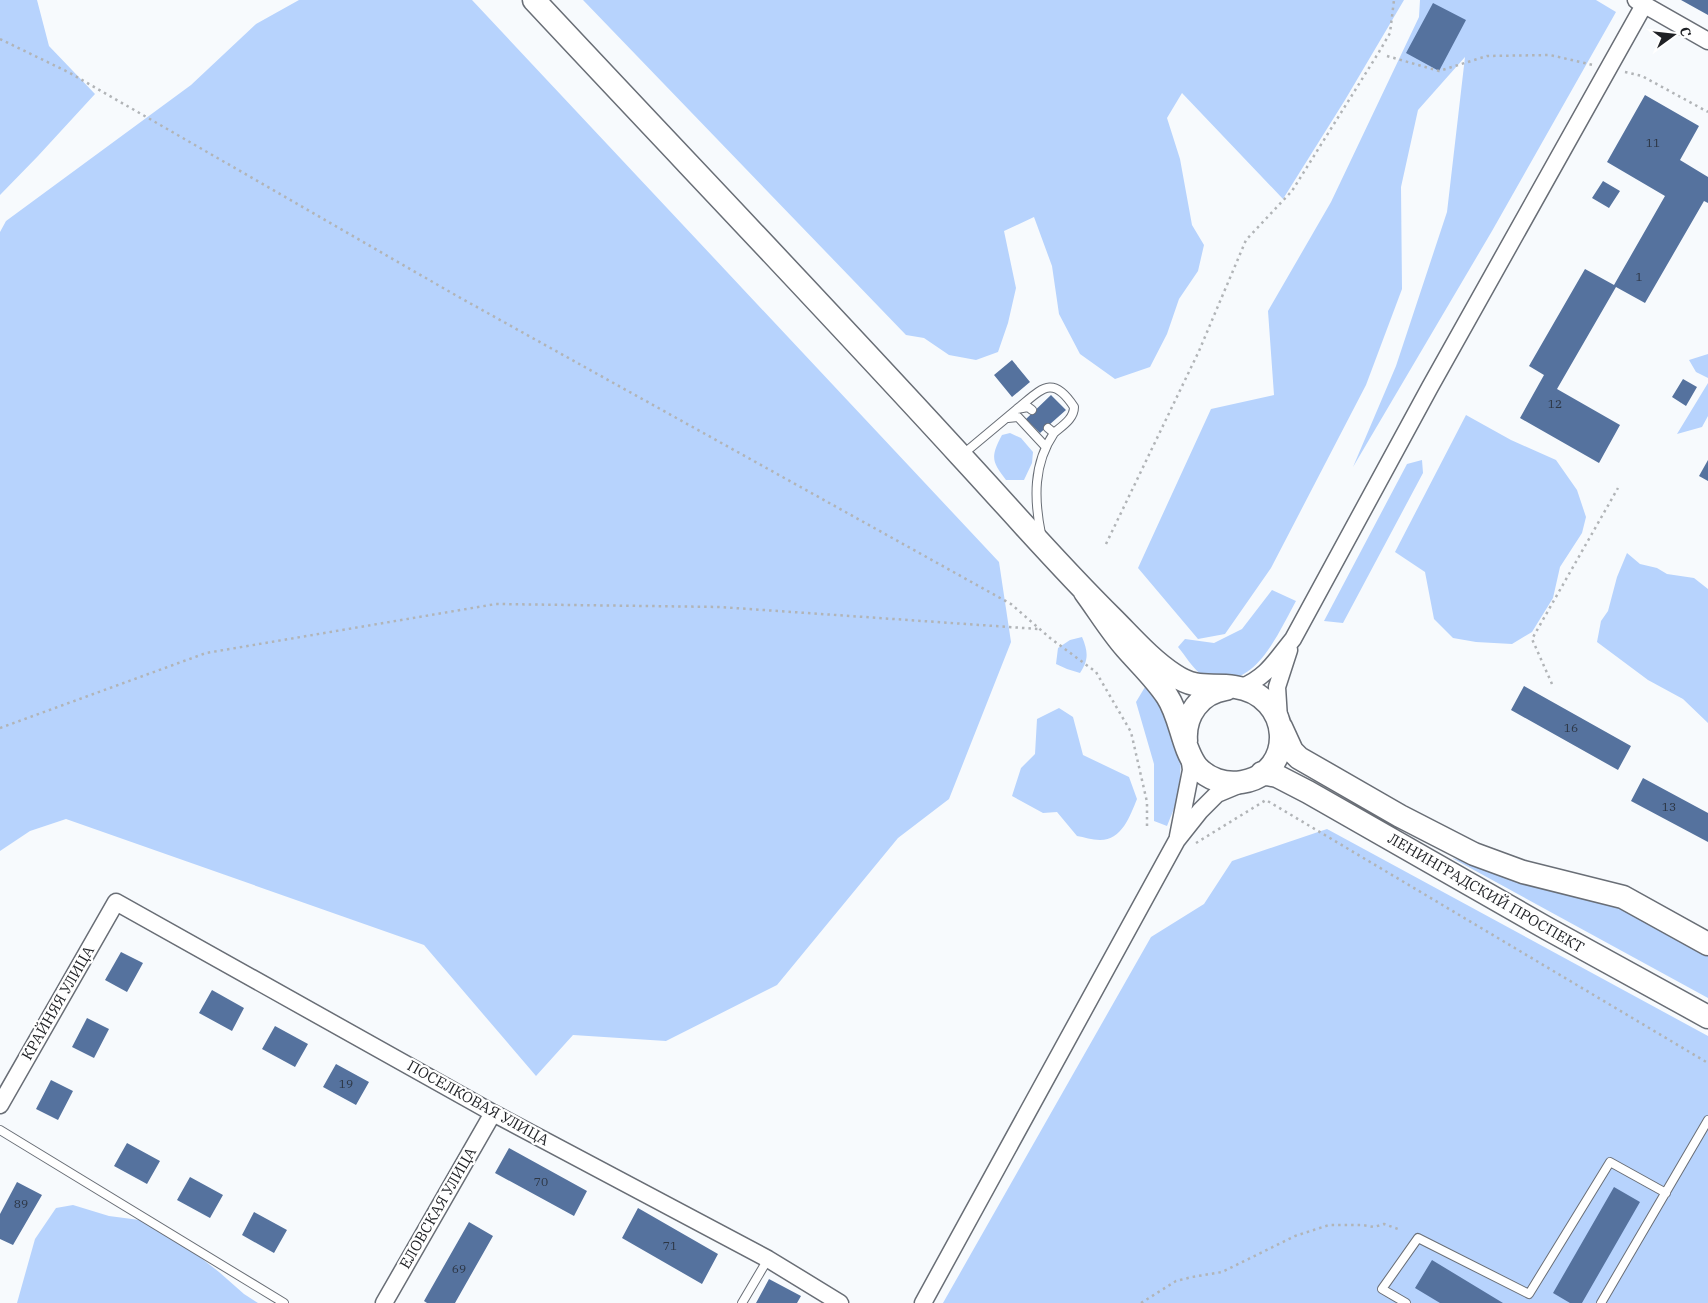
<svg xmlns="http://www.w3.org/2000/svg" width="1708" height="1303" viewBox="0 0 1708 1303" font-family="'IBM Plex Serif',serif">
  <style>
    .green { fill: #b7d3fd }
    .building { fill: #55729e }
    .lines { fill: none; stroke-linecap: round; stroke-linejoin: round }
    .service-casing { stroke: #696e76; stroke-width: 10 }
    .minor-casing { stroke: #696e76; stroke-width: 19 }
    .secondary-casing { stroke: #696e76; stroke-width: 25 }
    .path { stroke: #b1b4b7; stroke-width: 2.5; stroke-dasharray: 2.5 4; stroke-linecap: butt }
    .service { stroke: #fff; stroke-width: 8 }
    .minor { stroke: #fff; stroke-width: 16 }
    .secondary { stroke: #fff; stroke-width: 22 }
    .labels { text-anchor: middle; stroke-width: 4.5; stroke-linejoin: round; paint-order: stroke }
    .number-label { font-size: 12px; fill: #2c3543 }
    .street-label { font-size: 15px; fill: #1f2125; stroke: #fff }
  </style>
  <rect width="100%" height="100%" fill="#f7fafd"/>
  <path class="green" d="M0 0H37L49 46 95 94 38 156 0 195Z
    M299 0H472L999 562 1011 642 949 799 898 838 777 985 666 1041 573 1035 536 1076 424 945 66 819 30 831 0 851V232L6 221 191 85 256 24Z
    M583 0H1404L1345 100 1283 199 1182 93 1167 118 1180 159 1192 225 1204 245 1198 271 1179 299 1167 334 1150 367 1115 379 1080 354 1059 314 1052 266 1034 217 1004 231 1016 288 1008 323 998 352 976 360 949 355 924 338 906 335Z
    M1420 0H1596L1616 12 1492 231 1353 467 1396 366 1447 212 1465 57 1418 110 1401 187 1402 289 1366 385 1271 568 1225 634 1198 639 1138 568 1211 409 1274 395 1268 311 1331 202 1419 17Z
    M1708 354V378L1696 372 1689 360Z
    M1708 383V416L1702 427 1677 434Z
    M1466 415 1511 440 1556 460 1577 490 1586 517 1582 533 1560 567 1553 598 1532 632 1512 644 1476 642 1453 638 1434 619 1425 572 1395 552Z
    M1010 433 1021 438 1033 452 1032 463 1024 480H1006C992 462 990 457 1002 435Z
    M1422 460 1423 473 1343 623 1324 621 1407 464Z
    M1627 553 1640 564 1657 568 1667 574 1694 578 1708 589V723L1683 699 1648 680 1597 642 1601 621 1608 611 1617 577Z
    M1272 590 1296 601C1277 635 1252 699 1201 674 1194 670 1184 654 1178 647L1185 639 1214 643 1242 629Z
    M1082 637C1088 651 1089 660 1080 673L1067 669 1056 664 1058 648 1070 640Z
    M1145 687 1161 705 1181 759 1179 796 1167 826 1154 821V764L1136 702Z
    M1059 708 1073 717 1083 755 1129 777 1137 799C1130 816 1122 840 1100 840 1092 840 1084 837 1077 836L1057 812 1043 813 1012 796 1021 768 1035 754 1037 719Z
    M1327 829 1708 1036V1303H943L1151 937 1204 904 1232 861Z
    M1452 858 1614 902 1708 953V998Z
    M73 1205 109 1216 155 1222 219 1272 244 1294 258 1303H17L35 1239 56 1208Z"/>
  <path class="building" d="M1681 0H1708V15Z
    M1433 3 1466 20 1439 71 1406 53Z
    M1645 95 1699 126 1680 160 1708 177V203L1704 201 1645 303 1616 287 1557 389 1620 425 1599 463 1520 418 1544 375 1529 366 1585 269 1614 285 1665 196 1607 162Z
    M1603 181 1620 191 1609 208 1592 198Z
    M1012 360 1030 382 1012 397 994 375Z
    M1683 379 1697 387 1686 406 1672 397Z
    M1051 395 1066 410 1040 433 1026 419Z
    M1708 460V481L1699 476Z
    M1524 686 1631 746 1618 770 1511 710Z
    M1643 778 1708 813V842L1631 801Z
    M121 952 143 963 127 992 105 980Z
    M212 990 244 1008 232 1031 199 1013Z
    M87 1018 109 1029 94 1058 72 1047Z
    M275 1026 308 1044 295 1067 262 1049Z
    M336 1064 369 1082 356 1105 323 1087Z
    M51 1080 73 1091 58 1120 36 1109Z
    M127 1143 160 1161 147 1184 114 1166Z
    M509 1148 587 1191 574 1216 495 1173Z
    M190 1177 223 1195 210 1218 177 1200Z
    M17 1182 42 1195 13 1245 0 1239V1214Z
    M1614 1187 1640 1202 1582 1303H1570L1553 1293Z
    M638 1208 718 1254 702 1284 622 1238Z
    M254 1212 287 1230 274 1253 242 1235Z
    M469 1222 493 1236 455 1303H427L424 1301Z
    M1432 1260 1503 1303H1440L1415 1288Z
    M769 1279 801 1296 797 1303H756Z"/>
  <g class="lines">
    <defs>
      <path id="service" d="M1017 409C1041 390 1052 373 1074 407 1074 419 1062 426 1054 433
        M1008 418 1018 417 1045 446
        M962 455 1017 409 1028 407 1032 410
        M1041 534C1034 499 1033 464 1054 433L1048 428
        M0 1130 284 1303
        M742 1303 768 1259
        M1406 1303 1382 1289 1418 1238 1529 1294 1610 1162 1666 1193
        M1601 1303 1708 1120"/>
      <path id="minor" d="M1636 0 1708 41
        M1240 688C1267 677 1275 661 1293 639L1430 387 1644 5
        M1279 719 1277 687 1289 650
        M1178 836 1191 770 1189 754
        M0 1105 116 902 493 1113 768 1259 840 1303
        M384 1303 493 1113
        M923 1303 1177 840 1200 811 1217 794 1241 784"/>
      <path id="secondary" d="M534 0C676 152 820 302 960 455 1011 510 1059 566 1113 619 1132 638 1151 660 1174 675 1198 691 1210 683 1235 687 1293 695 1297 773 1242 782 1225 785 1208 779 1197 767 1182 748 1181 717 1167 696 1156 679 1140 664 1126 648 1111 631 1099 611 1085 592
        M1281 727 1292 751 1299 758 1400 816 1474 854 1523 872 1623 897 1708 944
        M1186 741C1184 715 1200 693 1226 689
        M1262 773 1277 776 1308 792 1548 929 1708 1017"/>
    </defs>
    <use href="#service" class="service-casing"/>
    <use href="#minor" class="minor-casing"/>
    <use href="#secondary" class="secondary-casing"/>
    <path class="path" d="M0 39 70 73 457 296 1011 604 1050 638 1096 672 1131 732 1147 802V827
      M1387 56 1439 71 1487 56 1550 55 1593 65
      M1625 72 1642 76 1708 112
      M1106 544 1199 351 1246 240 1292 191 1379 52 1390 33 1394 0
      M1552 684 1532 639 1618 488
      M0 728 206 653 496 604 720 607 1038 629
      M1196 843 1266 800 1708 1063
      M1141 1303 1176 1281 1192 1277 1222 1272 1295 1236 1329 1225H1362L1374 1227 1384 1224 1398 1229"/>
    <use href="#service" class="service"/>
    <use href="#minor" class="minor"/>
    <use href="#secondary" class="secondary"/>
  </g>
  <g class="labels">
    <g class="number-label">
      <text x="1653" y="147">11</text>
      <text x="1639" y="281">1</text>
      <text x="1555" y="408">12</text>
      <text x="1571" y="732">16</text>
      <text x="1669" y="811">13</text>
      <text x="346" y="1088">19</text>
      <text x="541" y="1186">70</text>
      <text x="21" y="1208">89</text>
      <text x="670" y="1250">71</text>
      <text x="459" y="1273">69</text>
    </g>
    <g class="street-label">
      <text transform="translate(1486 893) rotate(30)" y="5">ЛЕНИНГРАДСКИЙ ПРОСПЕКТ</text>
      <text transform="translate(58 1003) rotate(-60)" y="5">КРАЙНЯЯ УЛИЦА</text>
      <text transform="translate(478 1103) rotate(29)" y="5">ПОСЕЛКОВАЯ УЛИЦА</text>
      <text transform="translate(438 1208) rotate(-60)" y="5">ЕЛОВСКАЯ УЛИЦА</text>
    </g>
  </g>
  <g transform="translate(1673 35) rotate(75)" stroke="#ffffff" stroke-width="4" paint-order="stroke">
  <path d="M0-4L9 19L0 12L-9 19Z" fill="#1f2125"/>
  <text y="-8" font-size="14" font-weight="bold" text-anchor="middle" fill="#1f2125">С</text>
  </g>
</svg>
